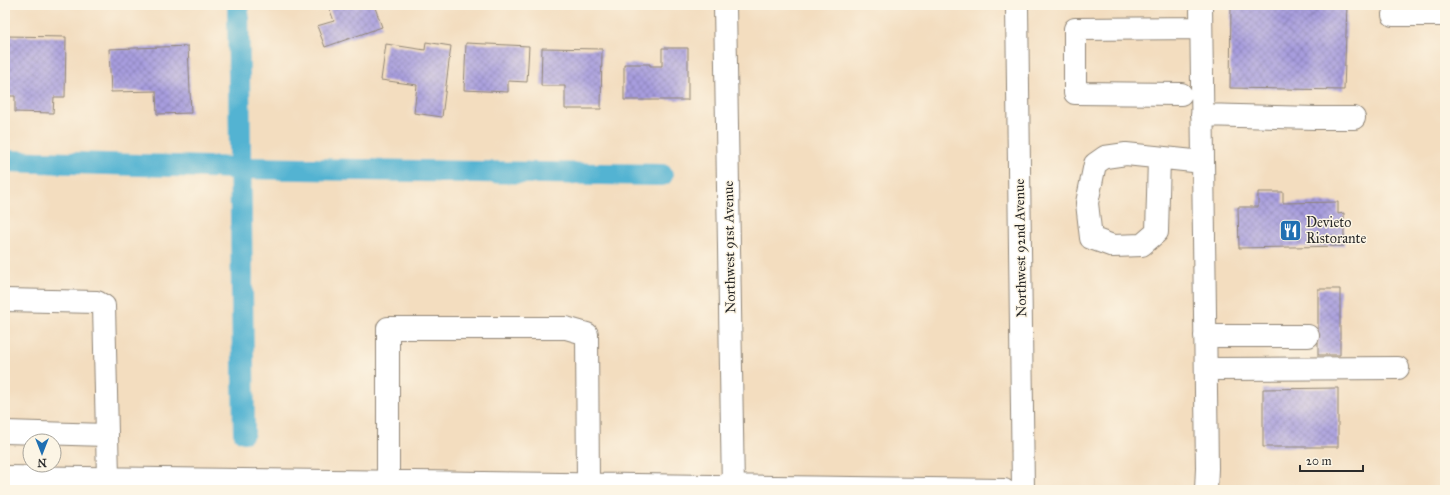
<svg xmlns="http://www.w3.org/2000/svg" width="1450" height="495" viewBox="0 0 1450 495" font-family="'IM FELL Great Primer',serif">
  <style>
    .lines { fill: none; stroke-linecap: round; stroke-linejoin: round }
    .canal { stroke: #53b3d2; stroke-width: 22 }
    .building { fill: url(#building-cross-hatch) }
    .minor-casing { stroke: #8f8475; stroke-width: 24 }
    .minor { stroke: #fff; stroke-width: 22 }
    .labels { text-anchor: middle; stroke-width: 3; stroke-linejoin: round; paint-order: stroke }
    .poi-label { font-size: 14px; fill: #2b2b2b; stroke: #fcf5e5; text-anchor: start }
    .street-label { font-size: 14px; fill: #2b2b2b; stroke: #fcf5e5 }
  </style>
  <defs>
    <pattern id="building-cross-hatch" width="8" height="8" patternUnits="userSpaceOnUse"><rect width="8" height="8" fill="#a79dde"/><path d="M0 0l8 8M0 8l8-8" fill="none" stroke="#8880b4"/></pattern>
  </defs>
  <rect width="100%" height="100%" fill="#fcf5e5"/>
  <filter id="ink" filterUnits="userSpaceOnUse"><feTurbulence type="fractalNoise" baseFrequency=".025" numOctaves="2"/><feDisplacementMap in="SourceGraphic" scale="8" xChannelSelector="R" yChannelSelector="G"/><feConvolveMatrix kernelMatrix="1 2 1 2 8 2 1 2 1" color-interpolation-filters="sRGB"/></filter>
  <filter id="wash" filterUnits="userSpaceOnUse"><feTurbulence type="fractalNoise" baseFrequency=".012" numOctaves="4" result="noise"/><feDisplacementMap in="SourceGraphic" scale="16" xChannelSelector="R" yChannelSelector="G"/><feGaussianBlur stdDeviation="0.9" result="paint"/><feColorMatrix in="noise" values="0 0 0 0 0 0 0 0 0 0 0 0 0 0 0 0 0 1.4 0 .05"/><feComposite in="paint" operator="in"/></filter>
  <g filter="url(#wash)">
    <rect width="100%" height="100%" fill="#f3ddbf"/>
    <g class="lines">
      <path class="canal" d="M238 5 244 432
        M5 161 241 168 662 175"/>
    </g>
    <g id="blocks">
      <path class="building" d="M328 5H353L354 7 359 5H374L382 27 325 47 317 26 334 21Z
        M1231 5H1347L1344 90 1230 88Z
        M5 36 66 37 65 97H54L53 113 15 112V96H5Z
        M426 42 451 46 442 117 414 113 417 85 381 80 386 44 425 50Z
        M466 43 529 46 527 82 508 81V92L464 90Z
        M188 46 191 113 157 114 156 91 111 92 109 49Z
        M542 48 602 49 601 109H565V86H541Z
        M662 48H688V100H624V64H650V66H662Z
        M1258 192H1283V203L1338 202V214L1344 213V246L1239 248 1238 207H1258Z
        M1318 289H1340V355H1318Z
        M1338 388V447H1263V389Z"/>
    </g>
  </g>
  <g filter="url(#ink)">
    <use href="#blocks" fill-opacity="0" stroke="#8f8475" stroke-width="1"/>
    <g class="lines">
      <defs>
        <path id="minor" d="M725 5 733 490
          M1017 5 1023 490
          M1201 5 1207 468 1206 490
          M1393 15H1445
          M1181 94 1075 93V29L1201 28
          M1202 115 1316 118H1354
          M1159 158 1157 232 1142 245 1113 246 1091 238 1087 203 1095 164 1105 157 1126 154 1203 162
          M5 300 97 302 104 306 108 478
          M1205 336H1308
          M1206 369 1398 368
          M5 432 106 435
          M5 477C338 482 671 484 1004 490
          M388 482V328H566L587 334 588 484"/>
      </defs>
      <use href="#minor" class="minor-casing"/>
      <use href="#minor" class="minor"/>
    </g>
  </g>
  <defs>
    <symbol id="restaurant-square" viewBox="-11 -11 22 22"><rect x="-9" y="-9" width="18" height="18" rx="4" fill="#1f6fb2" stroke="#fcf5e5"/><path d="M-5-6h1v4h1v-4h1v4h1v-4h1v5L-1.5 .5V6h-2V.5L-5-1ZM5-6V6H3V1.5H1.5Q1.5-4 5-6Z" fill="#fff"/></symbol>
  </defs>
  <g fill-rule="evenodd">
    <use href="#restaurant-square" x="1278" y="218" width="25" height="25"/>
  </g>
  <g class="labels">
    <g class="poi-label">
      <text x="1306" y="227">Devieto<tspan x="1306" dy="16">Ristorante</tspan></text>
    </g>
    <g class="street-label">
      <text transform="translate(729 247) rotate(-91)" y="5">Northwest 91st Avenue</text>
      <text transform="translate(1020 248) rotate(-91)" y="5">Northwest 92nd Avenue</text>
    </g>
  </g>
  <rect width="1450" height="495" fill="none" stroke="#fcf5e5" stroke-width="20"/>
  <g transform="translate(42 453) rotate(180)"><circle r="19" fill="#fcf5e5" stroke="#a8a49b"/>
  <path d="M0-3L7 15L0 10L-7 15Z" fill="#1f6fb2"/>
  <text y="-6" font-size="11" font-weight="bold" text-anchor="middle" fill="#2b2b2b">N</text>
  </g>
  <path d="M1300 465v6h63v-6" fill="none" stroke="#2b2b2b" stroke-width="2"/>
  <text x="1306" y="465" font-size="12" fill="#2b2b2b" stroke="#fcf5e5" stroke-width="3" paint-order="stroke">20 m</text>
</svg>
